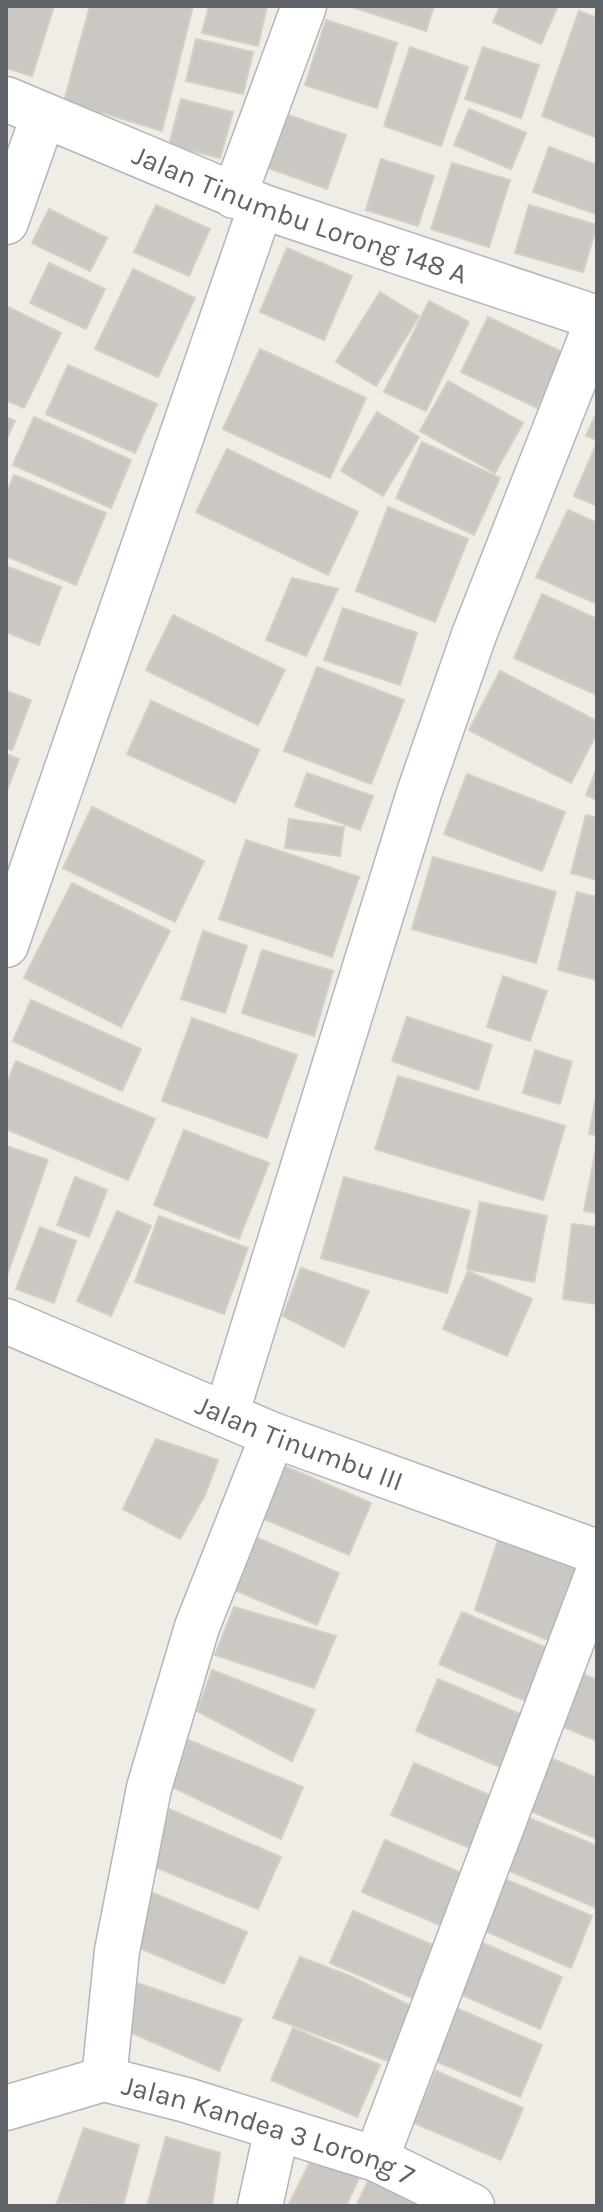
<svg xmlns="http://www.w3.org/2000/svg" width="603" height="2212" viewBox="0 0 603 2212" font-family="Karla,sans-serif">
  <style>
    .building { fill: #cbc8c3; stroke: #d5cec5; stroke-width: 2 }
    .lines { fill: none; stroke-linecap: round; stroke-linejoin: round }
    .minor-casing { stroke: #b2b5b9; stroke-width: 47 }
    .minor { stroke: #fff; stroke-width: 44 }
    .labels { text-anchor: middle; stroke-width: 8; stroke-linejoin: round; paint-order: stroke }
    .street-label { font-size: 28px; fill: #5e6367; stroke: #fff }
  </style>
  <rect width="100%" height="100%" fill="#f0ede7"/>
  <path class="building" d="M6 6H54L32 76 6 68Z
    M90 6H193L162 131 64 101Z
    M209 6H267L258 46 202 33Z
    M349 6H434L426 31Z
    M500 6H558L541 44 493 22Z
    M579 11 597 18V138L542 116Z
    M326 20 397 43 377 108 305 85Z
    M196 39 253 52 243 94 186 81Z
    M410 47 468 67 441 146 384 126Z
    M483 47 539 65 521 118 465 99Z
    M181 99 233 112 220 158 169 145Z
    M469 109 526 133 511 169 454 145Z
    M288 115 346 135 327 189 268 168Z
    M549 147 597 165 596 214 533 192Z
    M381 159 434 176 418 226 366 210Z
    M452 163 510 180 489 247 431 229Z
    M156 205 210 229 189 276 134 252Z
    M529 205 597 225 583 272 515 253Z
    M49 209 107 238 90 271 32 243Z
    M287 248 352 276 324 340 260 312Z
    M49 263 105 289 86 329 30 303Z
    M133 269 195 298 158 377 95 349Z
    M380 292 419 316 376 386 336 362Z
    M429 301 469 322 426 411 384 392Z
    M6 306 61 333 24 408 6 400Z
    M488 317 564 353 537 408 461 372Z
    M260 349 366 398 330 478 223 429Z
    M68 365 157 404 135 453 46 414Z
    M448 381 523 423 495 473 420 431Z
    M377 412 419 437 383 496 341 471Z
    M597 412V440L586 436Z
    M6 417 15 421 6 440Z
    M34 417 131 460 111 508 13 465Z
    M422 442 500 478 474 535 396 498Z
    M595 447 597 448V506L574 496Z
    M227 449 358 512 328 575 196 512Z
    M14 475 106 513 76 585 6 556V495Z
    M388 507 468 539 435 622 356 591Z
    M568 510 597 523V604L536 577Z
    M6 566 61 587 39 645 6 632Z
    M292 578 338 589 306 656 266 640Z
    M542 594 597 619V695L514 658Z
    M343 608 417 633 400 685 324 660Z
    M173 615 285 670 258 725 146 670Z
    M317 667 404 700 371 784 284 751Z
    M500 671 597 721V733L571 783 469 730Z
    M6 691 31 700 12 750 6 748Z
    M151 701 259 750 235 803 127 754Z
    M6 754 19 759 6 793Z
    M597 768V800L586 795Z
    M307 773 373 796 360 830 295 806Z
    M467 774 565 812 542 871 444 834Z
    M92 807 204 861 175 922 63 868Z
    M586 815 597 818V880L571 873Z
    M289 819 344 827 340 856 285 848Z
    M246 840 359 877 332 957 219 919Z
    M433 857 556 892 536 963 412 929Z
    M72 883 170 931 121 1027 24 978Z
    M577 892 597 897V980L558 970Z
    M203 931 247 946 225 1013 181 999Z
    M262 950 333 971 314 1036 242 1013Z
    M503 976 547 991 530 1041 487 1027Z
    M31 1000 141 1049 122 1091 13 1041Z
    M407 1017 492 1045 478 1090 392 1061Z
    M192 1018 297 1055 267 1138 162 1101Z
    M535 1050 572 1062 560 1104 523 1093Z
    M16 1061 155 1119 128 1180 6 1129V1085Z
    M398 1076 565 1126 543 1200 375 1149Z
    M597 1092V1135L589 1134Z
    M184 1130 269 1163 239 1239 154 1205Z
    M6 1146 48 1160 6 1278Z
    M596 1148H597V1213L584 1211Z
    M75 1177 107 1190 89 1237 57 1225Z
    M344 1177 470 1211 447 1293 321 1258Z
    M480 1202 547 1216 534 1282 467 1269Z
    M117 1211 151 1226 111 1316 77 1301Z
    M159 1216 248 1248 224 1314 135 1282Z
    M572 1224 597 1227V1304L563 1299Z
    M40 1227 76 1241 54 1303 16 1289Z
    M301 1268 369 1291 344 1347 283 1316Z
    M468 1271 532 1299 507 1356 443 1329Z
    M156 1439 218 1460 205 1495 180 1539 123 1509Z
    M284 1466 371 1503 349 1555 262 1518Z
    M501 1531 579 1559 550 1641 475 1610Z
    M253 1536 339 1573 317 1625 230 1588Z
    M234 1607 336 1636 314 1688 215 1655Z
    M462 1612 549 1649 526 1701 439 1664Z
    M212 1670 315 1710 292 1761 197 1711Z
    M576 1671 597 1680V1741L554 1723Z
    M438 1679 525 1716 502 1768 416 1731Z
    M188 1740 303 1787 281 1839 172 1787Z
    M546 1756 597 1778V1839L523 1808Z
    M414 1763 501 1800 479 1852 391 1815Z
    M169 1809 281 1857 258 1909 152 1866Z
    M529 1818 597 1846V1899L594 1907 507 1870Z
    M385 1840 471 1877 449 1929 362 1892Z
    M505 1879 592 1916 571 1968 483 1930Z
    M148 1891 247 1932 224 1984 137 1947Z
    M353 1911 440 1948 417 2000 330 1963Z
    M476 1940 562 1977 540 2029 453 1991Z
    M300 1957 350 1976 417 2009 391 2062 273 2018Z
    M137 1983 242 2019 219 2071 132 2033Z
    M456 2008 542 2045 520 2097 433 2060Z
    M293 2028 380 2065 357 2117 271 2080Z
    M436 2071 523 2108 501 2160 414 2123Z
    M84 2128 139 2145 123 2206 57 2203Z
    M166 2137 220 2153 212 2206H147Z
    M315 2152 360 2176 346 2206H288Z
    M374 2168 421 2192 414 2206H356Z"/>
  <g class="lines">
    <defs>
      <g id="minor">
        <path id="s1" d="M6 99 261 206 597 318"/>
        <path d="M234 196 304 6"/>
        <path d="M6 222 43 117"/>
        <path d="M6 945 261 206"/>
        <path id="s2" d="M6 1321 273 1435 597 1552"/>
        <path d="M226 1415 419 793 474 635 597 322"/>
        <path d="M104 2079 117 1951 149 1788 197 1627 273 1435"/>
        <path id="s3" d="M104 2079 186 2100 376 2159 472 2206"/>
        <path d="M6 2108 104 2079"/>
        <path d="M376 2159 597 1575"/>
        <path d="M260 2206 277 2129"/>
      </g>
    </defs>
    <use href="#minor" class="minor-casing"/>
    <use href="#minor" class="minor"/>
  </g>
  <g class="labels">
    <g class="street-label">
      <text dy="10" stroke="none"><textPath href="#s1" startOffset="316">Jalan Tinumbu Lorong 148 A</textPath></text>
      <text dy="10" stroke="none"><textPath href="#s2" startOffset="318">Jalan Tinumbu III</textPath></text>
      <text dy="10" stroke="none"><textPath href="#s3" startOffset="172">Jalan Kandea 3 Lorong 7</textPath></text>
    </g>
  </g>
  <rect width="603" height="2212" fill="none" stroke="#5e6367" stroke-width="16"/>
</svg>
